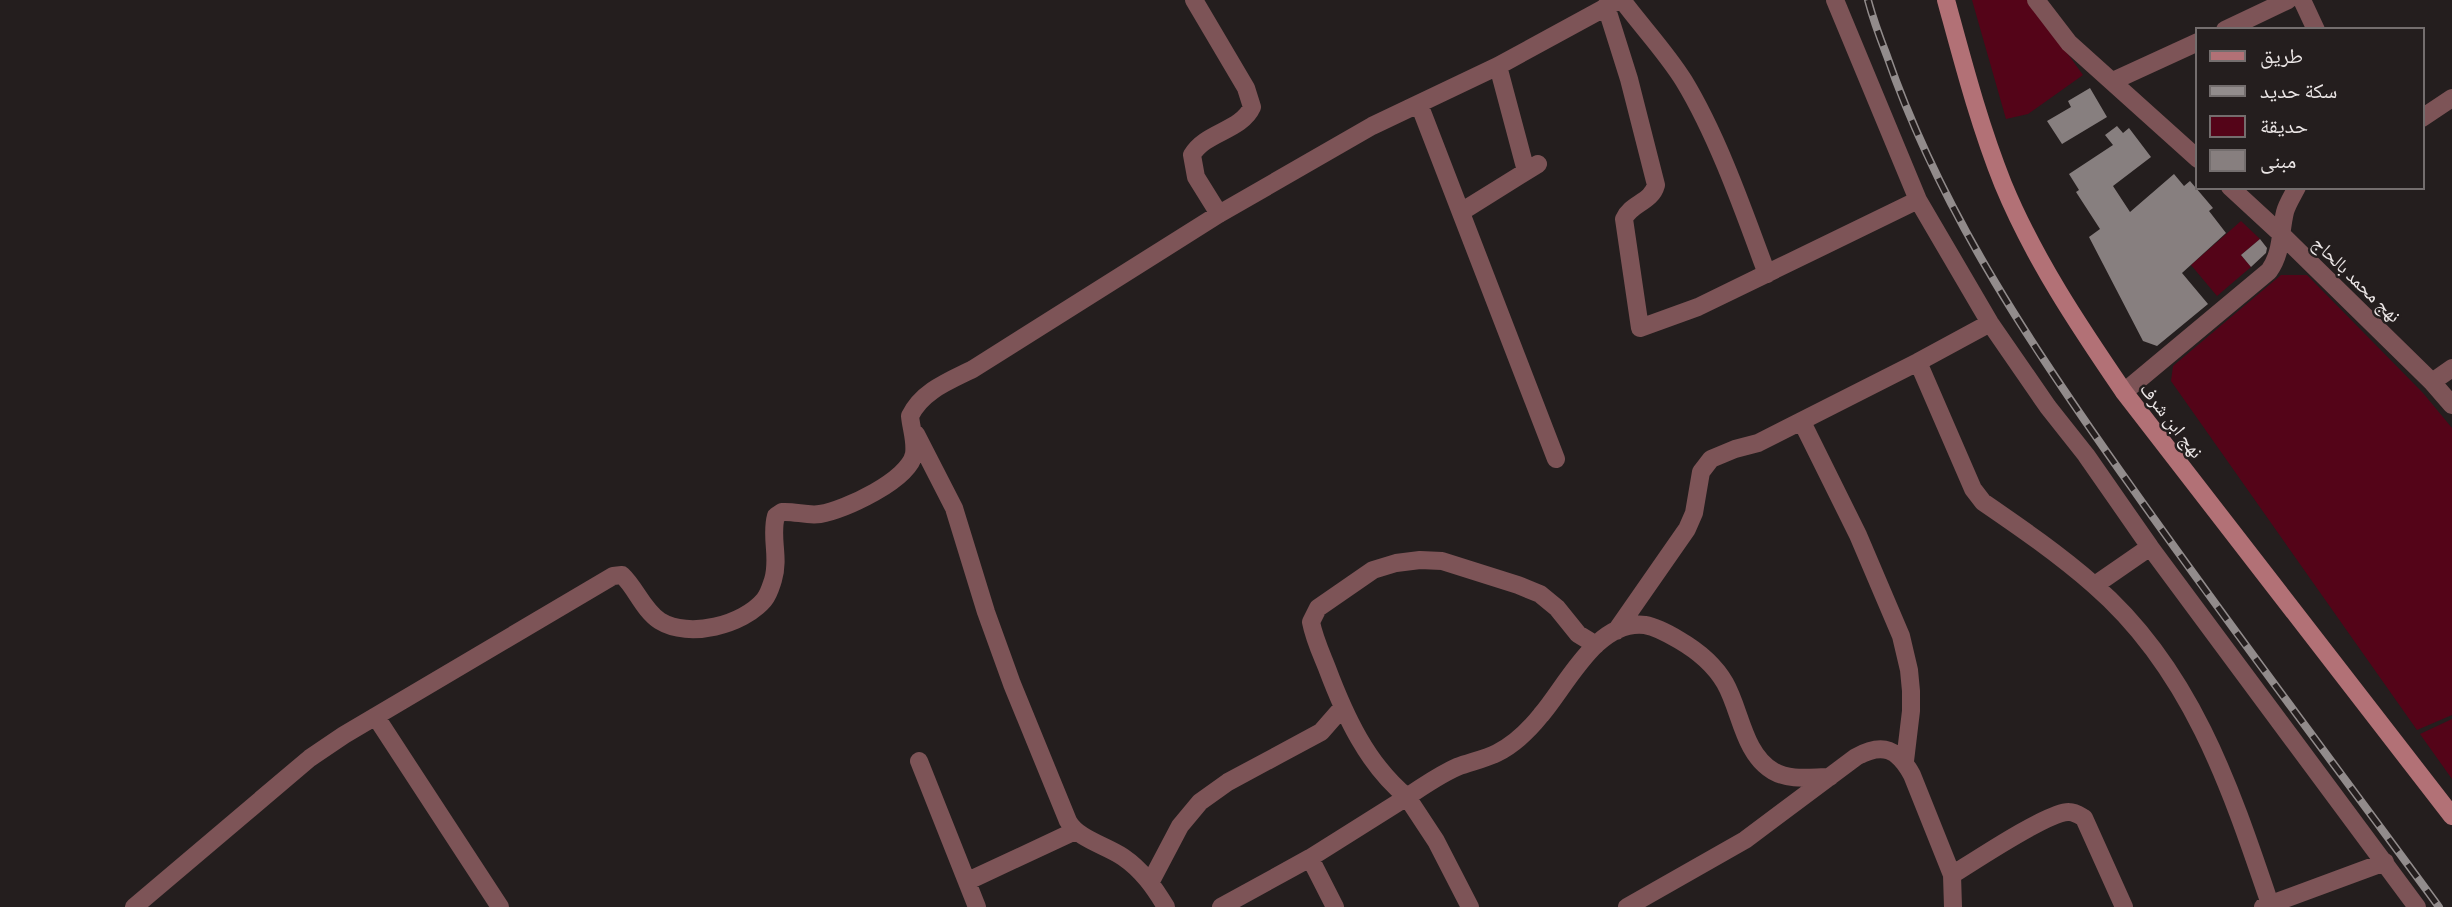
<svg xmlns="http://www.w3.org/2000/svg" width="2452" height="907" viewBox="0 0 2452 907" font-family="Commissioner,'Noto Naskh Arabic',sans-serif">
  <style>
    .green { fill: #540418 }
    .building { fill: #877f7f }
    .lines { fill: none; stroke-linecap: round; stroke-linejoin: round }
    .street { stroke: #7d5457; stroke-width: 18 }
    .secondary { stroke: #b27176; stroke-width: 18 }
    .rail-casing { stroke: #928c8c; stroke-width: 8 }
    .rail { stroke: #241e1e; stroke-width: 5; stroke-dasharray: 16; stroke-linecap: butt }
    .labels { text-anchor: middle; stroke-width: 5; stroke-linejoin: round; paint-order: stroke }
    .street-label { font-size: 19px; fill: #ece7e7; stroke: #241e1e }
  </style>
  <rect width="100%" height="100%" fill="#241e1e"/>
  <path class="green" d="M1972 0H2029L2083 75 2028 114 2006 119Z
    M2241 221 2260 239 2241 255 2251 267 2217 296 2191 265Z
    M2281 275H2307L2423 393 2452 428V715L2417 730 2171 381 2173 366Z
    M2452 719V779L2420 734Z"/>
  <path class="building" d="M2090 88 2107 117 2062 144 2047 121 2071 107 2068 101Z
    M2117 126 2123 133 2129 128 2151 157 2113 186 2130 212 2174 174 2184 186 2190 181 2213 208 2209 211 2226 233 2182 273 2208 304 2157 346 2143 341 2089 237 2100 229 2076 192 2079 190 2069 174 2113 145 2105 135Z
    M2260 239 2267 248 2266 253 2251 267 2241 255Z"/>
  <g class="lines">
    <path class="street" d="M1194 0 1246 88 1252 107C1241 131 1205 132 1192 155L1196 177 1219 214
      M1622 0C1642 27 1666 52 1684 81 1718 137 1744 212 1767 274
      M1835 0 1918 200 1990 323 2048 407 2086 455 2150 547 2417 907
      M2036 0 2069 43 2198 159
      M2302 0 2316 30
      M1606 6 1629 79 1656 185C1651 203 1631 203 1624 219L1640 328 1698 307 1918 200
      M2225 30 2288 0
      M1498 66 1526 171
      M2113 81 2198 42
      M1419 104 1556 459
      M2422 118 2452 98
      M2230 187 2282 235 2432 382 2452 405
      M1461 212 1538 164
      M1918 362 1990 323
      M2432 382 2452 368
      M2124 392 2269 271C2282 253 2280 233 2285 212 2287 204 2293 195 2297 187
      M1802 422 1858 535 1901 636 1909 670 1911 691V711L1905 761
      M916 434 954 508 986 612 1012 684 1068 821C1078 839 1105 845 1123 857 1142 870 1154 887 1166 907
      M2095 585 2150 547
      M1616 631 1687 529 1694 513 1701 472 1711 459 1735 449 1758 443 1918 362 1973 489 1983 502C2021 528 2060 555 2094 585 2192 670 2231 789 2271 907
      M1596 645 1578 634 1557 608 1540 594 1518 585 1442 561 1420 560 1396 563 1373 570 1318 608 1311 622C1314 638 1321 653 1327 668 1345 716 1367 764 1407 797 1423 786 1439 775 1457 767 1470 762 1485 759 1497 753 1515 744 1529 730 1541 715 1567 685 1597 619 1645 625 1657 627 1669 634 1679 640 1698 651 1714 664 1725 683 1741 711 1743 753 1773 771 1790 781 1811 777 1830 777
      M376 717 500 907
      M919 761 977 907
      M1310 858 1335 907
      M1952 875C1973 862 2049 811 2069 812 2075 812 2079 815 2084 818L2124 907
      M968 881 1075 831
      M1150 883 1180 826 1200 802 1228 782 1321 732 1342 708
      M134 907 310 758 344 735 613 576 622 575C636 588 643 610 660 621 689 639 743 625 764 600 769 594 771 586 773 580 780 557 770 537 776 516L782 512C795 511 807 516 820 514 845 510 909 480 914 454 916 441 911 428 910 416 922 391 949 381 973 369L1219 214 1372 126 1498 66 1619 0
      M1221 907 1310 858 1407 797 1436 841 1470 907
      M1627 907 1745 840 1856 757C1883 742 1898 749 1912 775L1952 875 1953 907
      M2263 907 2385 862"/>
    <path class="secondary" d="M1946 0C1963 62 1979 124 2003 184 2034 259 2079 326 2124 392L2452 816"/>
    <defs>
      <path id="rail" d="M1868 0C1873 19 1880 38 1887 56 1942 215 2038 356 2135 492 2234 632 2338 769 2439 907"/>
    </defs>
    <use href="#rail" class="rail-casing"/>
    <use href="#rail" class="rail"/>
  </g>
  <g class="labels">
    <g class="street-label">
      <text transform="translate(2357 279) rotate(44)" y="7">نهج محمد بالحاج</text>
      <text transform="translate(2172 420) rotate(52)" y="7">نهج ابن شرف</text>
    </g>
  </g>
  <rect x="2196" y="28" width="228" height="161" fill="#241e1e" stroke="#746e6e" stroke-width="2"/>
  <rect x="2210" y="51" width="35" height="10" fill="#b27176" stroke="#746e6e" stroke-width="2"/>
  <text x="2260" y="63" font-size="21" fill="#ece7e7">طريق</text>
  <rect x="2210" y="86" width="35" height="10" fill="#928c8c" stroke="#746e6e" stroke-width="2"/>
  <text x="2260" y="98" font-size="21" fill="#ece7e7">سكة حديد</text>
  <rect x="2210" y="116" width="35" height="21" fill="#540418" stroke="#746e6e" stroke-width="2"/>
  <text x="2260" y="133" font-size="21" fill="#ece7e7">حديقة</text>
  <rect x="2210" y="150" width="35" height="21" fill="#877f7f" stroke="#746e6e" stroke-width="2"/>
  <text x="2260" y="168" font-size="21" fill="#ece7e7">مبنى</text>
</svg>
